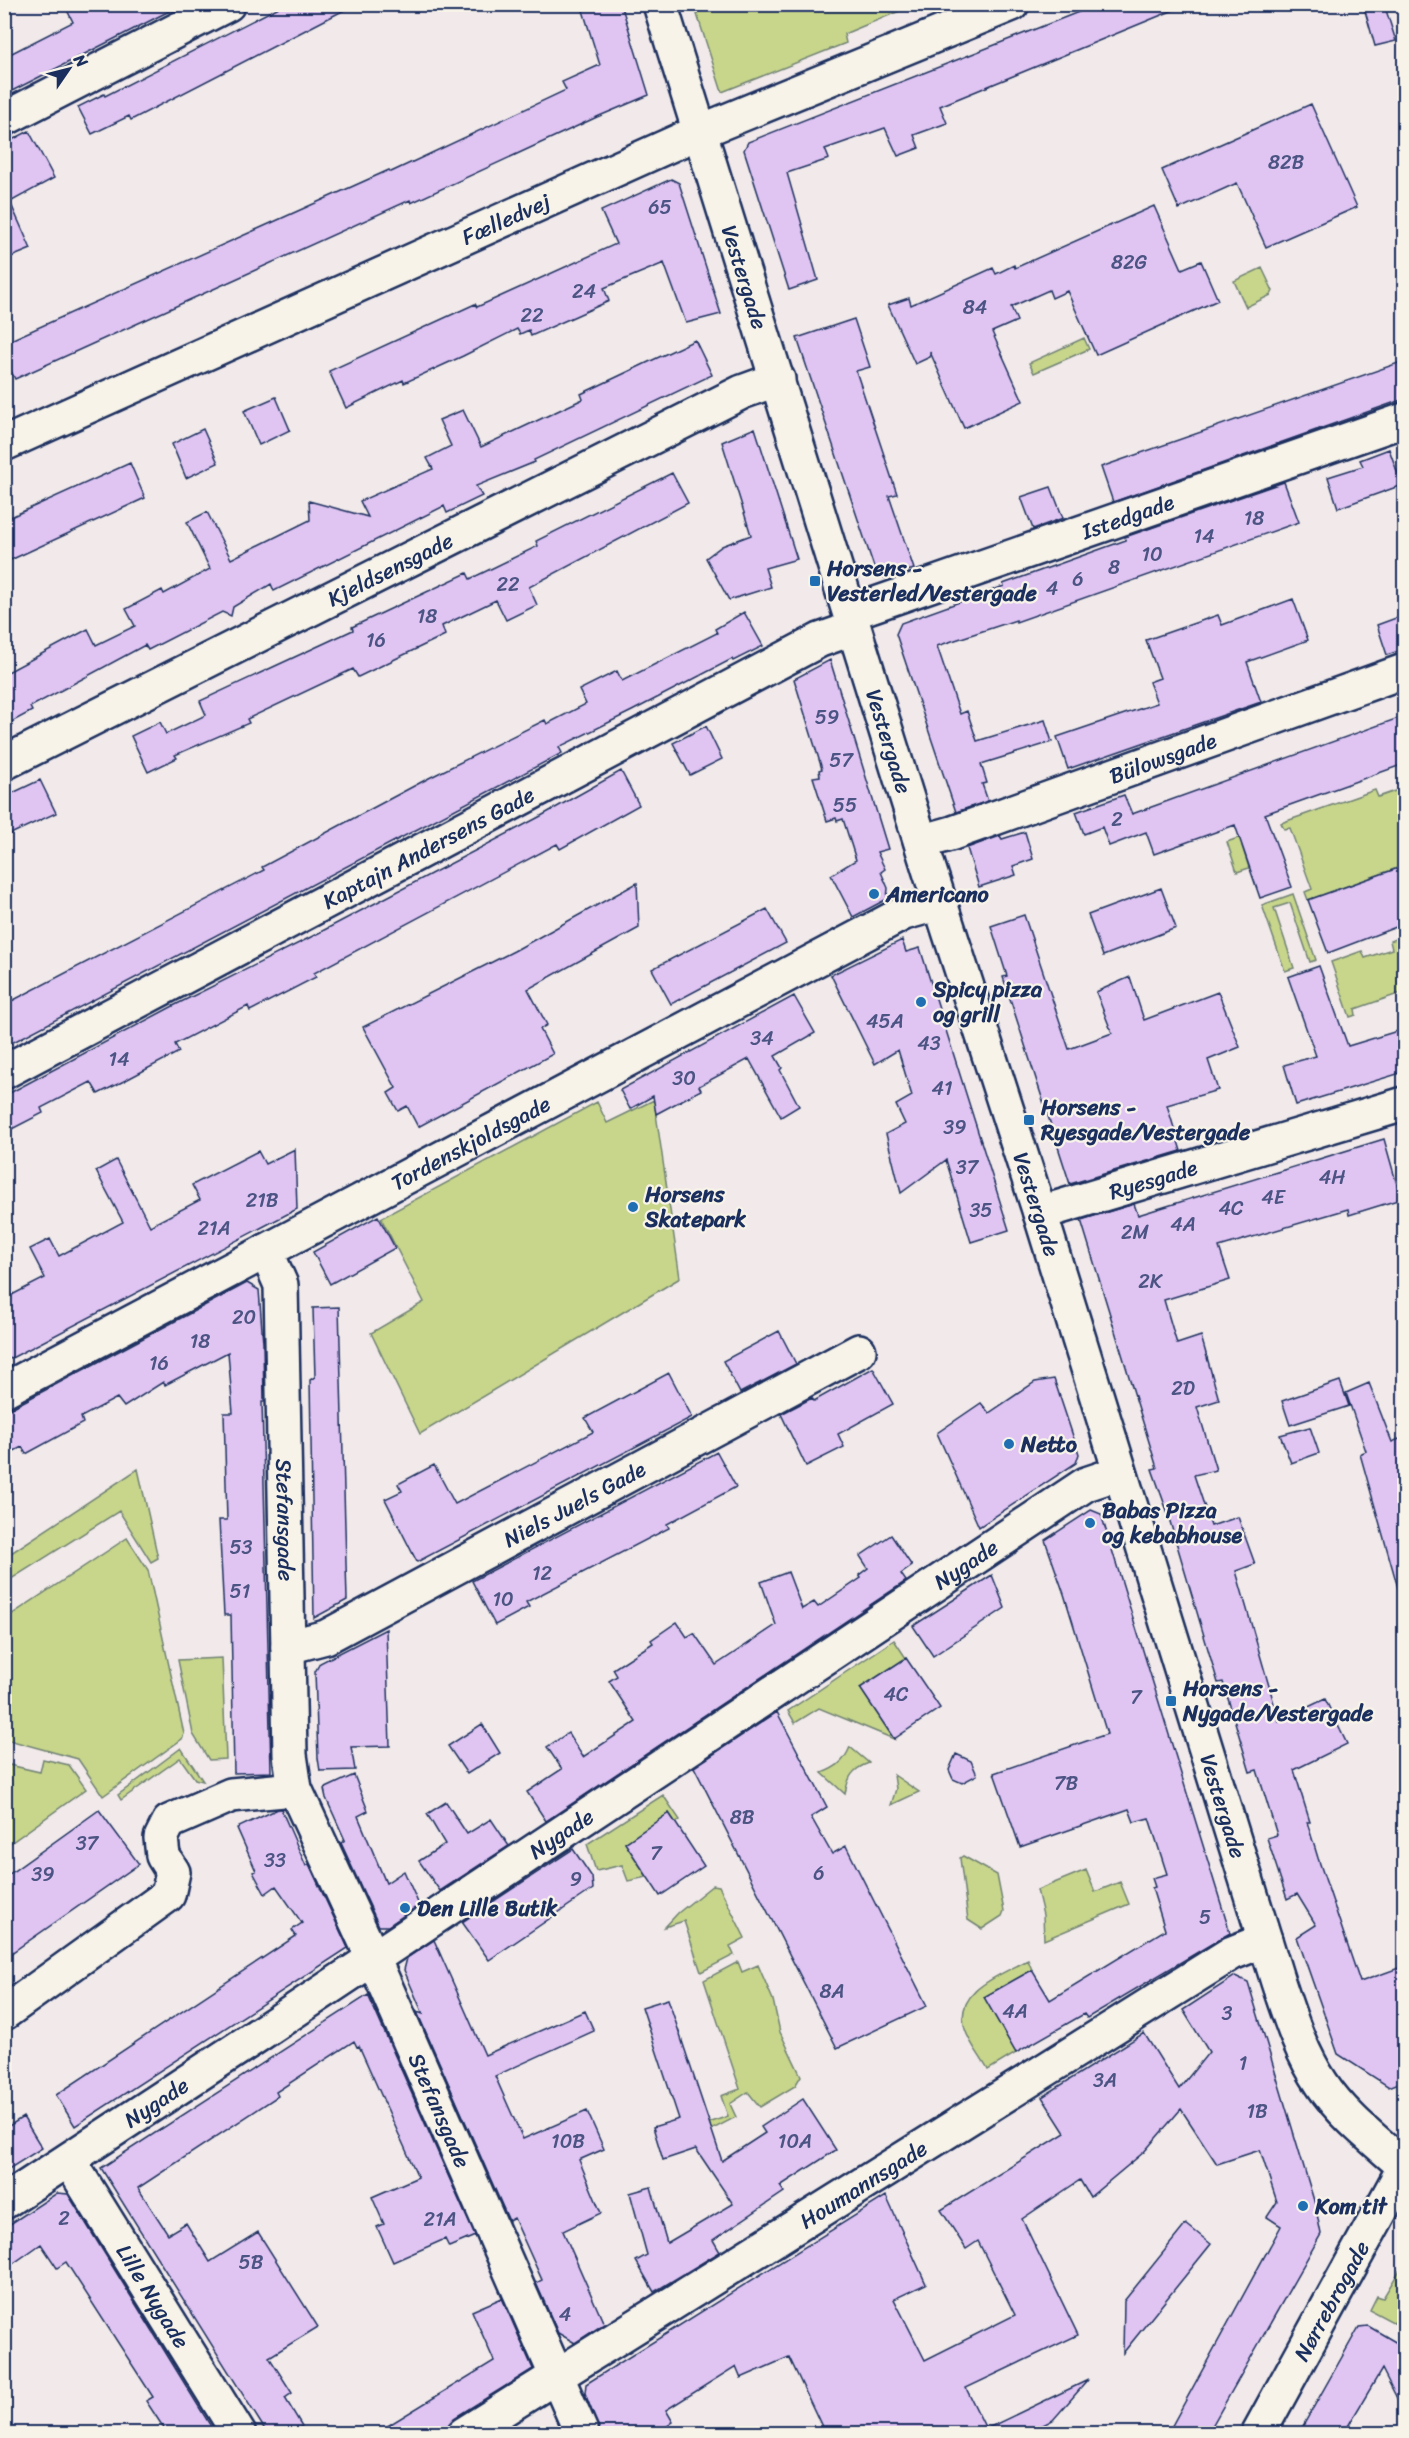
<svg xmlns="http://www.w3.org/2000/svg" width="1409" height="2438" viewBox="0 0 1409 2438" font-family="Sriracha,sans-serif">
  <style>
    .green { fill: #c7d68a; stroke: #718274; stroke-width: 1.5 }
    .building { fill: #e0c5f3; stroke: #1b2f5e; stroke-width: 1.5 }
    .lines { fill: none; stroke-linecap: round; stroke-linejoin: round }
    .minor-casing { stroke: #1b2f5e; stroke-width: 38 }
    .major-casing { stroke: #1b2f5e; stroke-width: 38 }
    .minor { stroke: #f7f3e8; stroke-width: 33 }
    .major { stroke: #f7f3e8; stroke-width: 33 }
    .poi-dot { fill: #1f6fb2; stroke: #f7f3e8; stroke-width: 2 }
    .labels { text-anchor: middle; stroke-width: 4.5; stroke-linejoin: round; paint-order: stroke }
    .number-label { font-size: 20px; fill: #4c5483 }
    .street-label { font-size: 22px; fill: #1b2f5e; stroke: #f7f3e8 }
    .poi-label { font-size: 22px; font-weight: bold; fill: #1b2f5e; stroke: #f7f3e8; text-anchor: start }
  </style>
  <rect width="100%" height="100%" fill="#f2eaea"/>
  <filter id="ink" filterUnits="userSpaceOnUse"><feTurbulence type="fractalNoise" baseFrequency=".0167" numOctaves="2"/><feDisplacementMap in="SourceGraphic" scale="12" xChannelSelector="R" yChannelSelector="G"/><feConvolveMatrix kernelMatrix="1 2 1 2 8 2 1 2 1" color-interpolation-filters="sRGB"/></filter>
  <g filter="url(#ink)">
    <path class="green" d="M694 5V4L914 5 844 34 846 43 722 92Z
      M1262 268 1273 291 1271 295 1246 307 1234 281Z
      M1084 338 1089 349 1034 373 1029 363Z
      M1404 788V879L1400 867 1308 900 1305 892 1312 889 1290 828 1284 829 1281 823 1375 790 1378 797Z
      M1249 834 1252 842 1242 846 1249 868 1237 872 1227 842Z
      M1293 894 1316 960 1310 962 1290 903 1274 908 1294 968 1285 971 1262 905Z
      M1404 936V992L1355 1009 1356 1015 1350 1017 1331 962 1362 951 1365 958 1392 949 1390 941Z
      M654 1100 680 1278 420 1434 371 1333 424 1302 381 1218 597 1102 607 1123Z
      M138 1469 158 1558 151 1562 119 1511 5 1583V1557Z
      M127 1538 148 1570 184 1734 182 1739 103 1796 78 1759 5 1739V1619Z
      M894 1640 906 1658 860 1688 894 1739 819 1708 795 1723 788 1711Z
      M222 1658 226 1759 209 1760 193 1734 178 1660Z
      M850 1747 869 1763C852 1769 848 1777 845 1794L822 1773C837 1767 844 1762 850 1747Z
      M181 1748 203 1781 195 1779 180 1758 121 1800 118 1795Z
      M43 1759 69 1765 86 1789 5 1847V1764L40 1772Z
      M894 1775 919 1792 891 1805 896 1789Z
      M663 1795 680 1820 676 1823 669 1813 625 1843 647 1877 628 1881 622 1865 596 1871 587 1844Z
      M963 1856 997 1875 1004 1911 1002 1916 982 1929 968 1920 960 1858Z
      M1086 1870 1095 1892 1120 1882 1129 1904 1044 1940 1043 1915 1037 1890Z
      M713 1885 719 1886 745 1938 730 1946 734 1955 701 1972 684 1921 665 1927 678 1913Z
      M1028 1960 1032 1970 984 1997 1016 2053 988 2070C981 2057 969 2043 965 2029 953 1990 1001 1975 1028 1960Z
      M738 1962 742 1972 758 1965 773 2000 780 2032 801 2076 795 2086 760 2107 748 2092 730 2104 736 2117 711 2130 709 2123 728 2116 721 2096 740 2089 704 1980Z
      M1404 2263V2328L1370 2310 1377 2296 1383 2298Z"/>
    <path class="building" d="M64 4H183L4 95V57L73 22Z
      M285 4H356L131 120 129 116 92 134 78 107 104 94 105 96Z
      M581 4H621L649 95 597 117 411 203 410 200 15 379 4 357V343L389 170 391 172 566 90 562 82 600 65Z
      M1099 4 1186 5 940 106 947 123 914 135 919 148 898 156 885 128 825 149 829 159 787 173 818 280 789 290 744 150 748 142Z
      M1363 4H1384L1396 41 1375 46Z
      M1311 104 1357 207 1266 247 1237 183 1179 209 1162 170Z
      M29 131 54 178 10 202 31 249 4 260V144Z
      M671 179 679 183 721 314 686 323 664 263 604 288 609 301 531 336 529 330 520 334 517 329 463 356 404 383 403 380 346 408 329 371 475 304 477 307 616 244 601 211Z
      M1154 206 1182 269 1201 261 1218 300 1096 355 1067 291 1052 298 1049 290 1011 307 1017 321 992 332 1023 401 964 428 930 352V357L915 364 888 305 909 298 911 305 993 268 996 274 1014 265 1015 268Z
      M854 319 870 367 856 371 897 494 889 496 914 569 885 578 876 573 797 338Z
      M695 340 712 375 534 460 535 462 476 486 482 496 447 513 444 506 274 591 271 584 233 607 231 616 222 612 148 650 145 645 30 707 32 711 4 726V674L88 629 96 645 135 626 126 609 162 590 164 594 210 569 187 522 207 512 231 559 310 520 309 501 368 517 360 501 433 469 427 458 451 446 439 420 463 410 481 447 583 399 581 394Z
      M1404 361V399L1113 502 1101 467Z
      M276 397 290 430 259 445 244 411Z
      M755 428 797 559 765 568 771 587 729 600 706 558 722 546 751 535 722 442Z
      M203 429 218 463 186 478 172 444Z
      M1389 449 1402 485 1338 508 1328 477 1363 466 1360 460Z
      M130 463 145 498 4 563V520Z
      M672 473 688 503 529 587 537 605 506 620 496 600 442 626 445 635 358 677 353 669 247 719 249 723 175 755 177 758 148 772 131 736 160 722 166 734 206 715 200 701 353 630 352 627 467 573 470 579 538 546 536 541Z
      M1284 482 1299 522 1016 622V620L937 646 960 714 967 711 977 741 1045 720 1052 742 981 764 987 783 982 784 988 801 956 812 896 634 901 623 1004 586 1003 584 1126 540 1125 537Z
      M1051 487 1063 518 1033 529 1021 497Z
      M1293 599 1308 640 1247 662 1261 702 1068 769 1057 737 1157 703 1149 682 1160 678 1146 640 1218 615 1222 625Z
      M744 612 763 646 733 661 732 659 632 711 559 747 562 753 4 1047V1005L264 870 262 867 429 778 545 720 547 724 586 704 579 690 617 671 622 681 717 633 715 629Z
      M1404 615V649L1387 655 1377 625Z
      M830 660 888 849 877 852 885 869 881 872 888 888 887 899 853 917 831 875 856 860 843 819 837 821 836 818 827 821 813 777 820 776 819 770 822 769 794 679Z
      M1404 716V764L1265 814 1292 887 1260 898 1235 825 1154 854 1146 832 1109 846 1102 827 1084 834 1076 812 1124 795 1132 814Z
      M706 726 722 759 690 775 673 743Z
      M621 771 639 805 560 849 557 844 314 973 316 977 250 1011 248 1006 175 1044 179 1052 124 1081 98 1094 91 1082 41 1108 43 1113 4 1133V1096L177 1004 309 938 541 816Z
      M40 780 56 813 4 837V797Z
      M1025 832 1033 859 1013 866 1016 875 979 887 967 848 1000 836 1002 839Z
      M1404 866V924L1328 953 1308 900Z
      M637 883 639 928 528 989 547 1025 540 1029 553 1054 418 1127 407 1106 398 1111 388 1093 396 1088 363 1027 514 951Z
      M1161 888 1176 928 1103 956 1088 915Z
      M767 909 786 943 671 1004 652 969Z
      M1024 915 1069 1049 1112 1033 1096 992 1130 977 1144 1020 1218 992 1240 1047 1208 1060 1218 1090 1167 1105 1181 1151 1070 1184 1003 977 1007 976 991 926Z
      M902 940 906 952 920 948 1009 1230 971 1242 946 1160 901 1193 886 1134 905 1124 896 1105 912 1096 898 1050 875 1064 831 975Z
      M1319 966 1348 1046 1404 1029V1072L1296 1105 1284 1065 1316 1056 1288 977Z
      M794 996 815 1033 775 1056 782 1068 780 1070 799 1106 781 1117 749 1059 699 1086 701 1090 656 1114 653 1096 630 1109 620 1090Z
      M1384 1139 1401 1199 1349 1215 1348 1209 1219 1247 1230 1280 1164 1300 1177 1344 1201 1336 1219 1400 1197 1407 1216 1470 1194 1475 1211 1526 1238 1517 1255 1564 1236 1571 1279 1721 1325 1699 1347 1744 1294 1770 1310 1822H1307L1318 1858 1360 1982 1404 1966V2081L1389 2087 1338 2054 1297 1937 1316 1925 1297 1894 1287 1899 1267 1838 1277 1835 1257 1770 1250 1772 1223 1682 1218 1683 1166 1508 1152 1469 1157 1468 1081 1220 1134 1204 1138 1215Z
      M295 1149 297 1209 4 1362V1299L45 1278 30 1249 50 1239 59 1256 123 1222 96 1171 116 1160 150 1226 200 1200 192 1185 258 1151 265 1164Z
      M378 1216 395 1248 330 1284 313 1252Z
      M247 1283 259 1290 263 1343 264 1402H262L271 1772 234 1773 231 1615H224L219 1520H227L224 1413H233L228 1352 165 1385 163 1382 124 1407 117 1398 81 1417 83 1423 26 1454 22 1447 4 1456V1412Z
      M339 1307 347 1600 314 1618 310 1380 315 1377 313 1308Z
      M779 1331 796 1364 740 1393 723 1361Z
      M873 1368 893 1404 838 1434 844 1447 806 1466 781 1414 812 1398 814 1401Z
      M669 1373 692 1417 417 1562 385 1499 402 1491 398 1484 434 1465 455 1504 593 1432 585 1418Z
      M1054 1379 1079 1454 1076 1463 979 1527 937 1433 981 1403 989 1413 1035 1382Z
      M1340 1381 1349 1406 1290 1425 1282 1401Z
      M1369 1383 1392 1442 1404 1437V1587L1398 1588 1360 1454 1366 1451 1346 1393Z
      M1310 1427 1319 1453 1291 1463 1280 1435Z
      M717 1452 736 1487 667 1524 669 1528 526 1602 529 1607 495 1625 472 1581Z
      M1091 1510 1101 1514 1230 1933 1087 2018 1084 2014 1016 2053 984 1997 1032 1970 1050 2000 1165 1930 1152 1888 1155 1887 1152 1878 1167 1874 1149 1818 1134 1822 1129 1809 1020 1847 994 1773 1107 1734 1064 1594 1045 1540Z
      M891 1535 912 1566 901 1574 906 1581 546 1821 527 1792 562 1769 547 1747 568 1733 583 1757 636 1722 609 1681 617 1676 613 1669 653 1643 651 1640 677 1622 687 1637 694 1633 716 1665 776 1625 761 1582 788 1572 802 1609 814 1602 818 1607 861 1578 859 1575 868 1568 860 1556Z
      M992 1575 1005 1608 933 1656 913 1626Z
      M386 1629 390 1746 351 1747 355 1770 320 1771 318 1758 315 1672 320 1663Z
      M906 1658 940 1708 894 1739 860 1688Z
      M777 1712 827 1807 811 1817 832 1854 846 1846 927 2006 837 2048 694 1767Z
      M482 1724 500 1753 467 1774 448 1746Z
      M956 1754 971 1761 977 1775 962 1783 953 1779 949 1770Z
      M354 1775 368 1811 358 1816 386 1883 404 1871 419 1905 388 1926H379L341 1843 345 1840 326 1798 324 1789Z
      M446 1802 467 1834 491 1819 509 1846 440 1891 419 1861 445 1844 427 1814Z
      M278 1809H281L306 1866 309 1864 348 1948 75 2126 56 2095 296 1936 292 1930 302 1923 276 1886 265 1894 253 1872 256 1871 237 1828Z
      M99 1810 139 1864 4 1958V1878Z
      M669 1813 704 1866 660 1896 625 1843Z
      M573 1849 592 1877 593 1889 489 1960 462 1922Z
      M434 1940 485 2055 585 2011 594 2031 495 2076 523 2139 587 2111 604 2149 579 2160 601 2213 563 2231 604 2324 575 2343 558 2333 536 2283 542 2280 514 2218 509 2221 417 2012 423 2014 404 1970 407 1958Z
      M1235 1976 1248 1982 1315 2204 1321 2234 1208 2433H1168L1281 2226 1267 2217 1277 2202 1260 2150 1217 2164 1181 2109 1144 2152 1090 2197 1080 2180 1022 2219 1078 2335 966 2388 986 2429 1088 2380 1053 2420 1027 2433H825L789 2357 741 2378 736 2366 666 2410 673 2422 657 2433H600L585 2393 586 2384 886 2196 926 2284 894 2299 925 2360 1015 2315 978 2241 966 2249 941 2210 1065 2133 1042 2097 1144 2033 1179 2089 1209 2052 1183 2010Z
      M368 1995 475 2236 449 2247 445 2239 393 2262 377 2227 384 2224 372 2197 418 2177 359 2046 357 2047 354 2041 276 2092 278 2096 138 2188 168 2234 186 2223 210 2262 258 2232 318 2327 269 2357 292 2393 285 2398 302 2426 291 2433H267L101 2168Z
      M668 1999 722 2161 765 2133 761 2127 803 2099 836 2150 780 2186 784 2192 713 2240 720 2252 654 2292 636 2261 647 2255 630 2193 651 2187 667 2243 733 2204 696 2149 663 2160 653 2127 679 2119 642 2007Z
      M23 2117 42 2148 4 2172V2129Z
      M57 2193 68 2194 215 2433H167L146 2401 153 2397 66 2262 57 2268 41 2244 4 2270V2228Z
      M1186 2224 1211 2244 1123 2353 1124 2301Z
      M502 2298 533 2369 454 2418 443 2433H376L494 2361 472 2311Z
      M1368 2326 1404 2347V2412L1382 2369 1344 2433H1299L1359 2327Z"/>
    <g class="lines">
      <defs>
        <g id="minor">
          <path d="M4 119 228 4"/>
          <path id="s1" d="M4 444 699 132 1012 4"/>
          <path id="s2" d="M850 613 1404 420"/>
          <path id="s3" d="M4 763 742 392 778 379"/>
          <path id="s4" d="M921 842 953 833 1404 671"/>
          <path id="s5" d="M4 1072 820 640 854 628"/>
          <path id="s6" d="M1040 1213 1404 1104"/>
          <path id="s7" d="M266 1251 281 1285 290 1755 295 1789 373 1958 582 2434"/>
          <path id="s8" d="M4 1390 904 913 940 903"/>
          <path id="s9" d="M288 1647 326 1637 859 1351"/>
          <path d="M4 2013 168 1895 173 1872 163 1856 161 1838 169 1822 231 1795 295 1789"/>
          <path id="s10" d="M69 2160 239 2434"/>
          <path id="s11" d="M4 2202 252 2039 1086 1484 1119 1473"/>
          <path id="s12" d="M464 2434 1232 1953 1265 1940"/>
          <path id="s13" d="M1258 2434 1404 2168"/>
        </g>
        <g id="major">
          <path id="s14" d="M660 4 930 872 1040 1213 1278 1982C1290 2018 1301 2053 1322 2084 1343 2116 1376 2141 1404 2166"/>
        </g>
      </defs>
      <use href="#minor" class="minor-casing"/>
      <use href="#major" class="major-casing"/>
      <use href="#minor" class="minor"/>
      <use href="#major" class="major"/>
    </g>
  </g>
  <g class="poi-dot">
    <rect x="809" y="575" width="12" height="12" rx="3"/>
    <circle cx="874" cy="894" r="6"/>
    <circle cx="921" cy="1002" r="6"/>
    <rect x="1023" y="1114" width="12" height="12" rx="3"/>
    <circle cx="633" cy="1207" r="6"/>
    <circle cx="1009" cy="1444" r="6"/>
    <circle cx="1090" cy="1523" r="6"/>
    <rect x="1165" y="1695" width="12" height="12" rx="3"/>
    <circle cx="405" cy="1908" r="6"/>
    <circle cx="1303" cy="2206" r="6"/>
  </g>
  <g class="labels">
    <g class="number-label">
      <text x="1286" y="169">82B</text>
      <text x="660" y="214">65</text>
      <text x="1129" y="269">82G</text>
      <text x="584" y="298">24</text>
      <text x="975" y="314">84</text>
      <text x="532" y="322">22</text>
      <text x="1254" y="525">18</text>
      <text x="1204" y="543">14</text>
      <text x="1152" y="561">10</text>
      <text x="1114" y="574">8</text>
      <text x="1078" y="586">6</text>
      <text x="508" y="591">22</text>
      <text x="1052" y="595">4</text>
      <text x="427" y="623">18</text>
      <text x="376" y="647">16</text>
      <text x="827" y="724">59</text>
      <text x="841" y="767">57</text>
      <text x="845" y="812">55</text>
      <text x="1117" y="826">2</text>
      <text x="885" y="1028">45A</text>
      <text x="762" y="1045">34</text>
      <text x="929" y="1050">43</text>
      <text x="119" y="1066">14</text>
      <text x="684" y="1085">30</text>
      <text x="942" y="1095">41</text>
      <text x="955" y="1134">39</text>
      <text x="967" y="1174">37</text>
      <text x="1332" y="1184">4H</text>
      <text x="1273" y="1204">4E</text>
      <text x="262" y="1207">21B</text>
      <text x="1231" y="1215">4C</text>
      <text x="981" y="1217">35</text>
      <text x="1183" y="1231">4A</text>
      <text x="214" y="1235">21A</text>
      <text x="1135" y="1239">2M</text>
      <text x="1150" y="1288">2K</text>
      <text x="244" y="1324">20</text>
      <text x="200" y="1348">18</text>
      <text x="159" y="1370">16</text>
      <text x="1183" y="1395">2D</text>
      <text x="241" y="1554">53</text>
      <text x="542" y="1580">12</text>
      <text x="240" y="1598">51</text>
      <text x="503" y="1606">10</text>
      <text x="896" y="1701">4C</text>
      <text x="1136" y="1704">7</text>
      <text x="1066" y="1790">7B</text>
      <text x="742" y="1824">8B</text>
      <text x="87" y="1850">37</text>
      <text x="656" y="1860">7</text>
      <text x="275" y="1867">33</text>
      <text x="819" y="1880">6</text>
      <text x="43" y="1881">39</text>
      <text x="576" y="1886">9</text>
      <text x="1205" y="1924">5</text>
      <text x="832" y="1998">8A</text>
      <text x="1015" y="2018">4A</text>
      <text x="1227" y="2020">3</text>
      <text x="1243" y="2070">1</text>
      <text x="1105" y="2087">3A</text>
      <text x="1257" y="2118">1B</text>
      <text x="568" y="2148">10B</text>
      <text x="795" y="2148">10A</text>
      <text x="64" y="2225">2</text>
      <text x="440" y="2226">21A</text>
      <text x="251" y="2269">5B</text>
      <text x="565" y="2321">4</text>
    </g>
    <g class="street-label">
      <text dy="8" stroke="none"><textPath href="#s1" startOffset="550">Fælledvej</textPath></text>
      <text dy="8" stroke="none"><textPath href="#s14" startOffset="286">Vestergade</textPath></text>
      <text dy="8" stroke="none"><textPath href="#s2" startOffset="294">Istedgade</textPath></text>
      <text dy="8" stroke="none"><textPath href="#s3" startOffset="432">Kjeldsensgade</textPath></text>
      <text dy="8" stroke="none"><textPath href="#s14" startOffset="772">Vestergade</textPath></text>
      <text dy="8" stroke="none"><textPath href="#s4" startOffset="256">Bülowsgade</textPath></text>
      <text dy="8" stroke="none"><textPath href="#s5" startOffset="480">Kaptajn Andersens Gade</textPath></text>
      <text dy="8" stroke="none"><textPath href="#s8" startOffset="528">Tordenskjoldsgade</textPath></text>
      <text dy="8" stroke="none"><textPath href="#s6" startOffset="118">Ryesgade</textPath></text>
      <text dy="8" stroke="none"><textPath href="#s14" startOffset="1258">Vestergade</textPath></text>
      <text dy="8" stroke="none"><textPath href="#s9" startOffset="321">Niels Juels Gade</textPath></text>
      <text dy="8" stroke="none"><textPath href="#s7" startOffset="272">Stefansgade</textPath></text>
      <text dy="8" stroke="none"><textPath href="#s11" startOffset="1154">Nygade</textPath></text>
      <text dy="8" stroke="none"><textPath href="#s14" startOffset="1888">Vestergade</textPath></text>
      <text dy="8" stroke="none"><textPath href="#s11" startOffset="668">Nygade</textPath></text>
      <text dy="8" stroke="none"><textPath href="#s11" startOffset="182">Nygade</textPath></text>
      <text dy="8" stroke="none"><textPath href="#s7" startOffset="894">Stefansgade</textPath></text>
      <text dy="8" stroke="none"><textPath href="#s12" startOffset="471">Houmannsgade</textPath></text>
      <text dy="8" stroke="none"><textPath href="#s10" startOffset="160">Lille Nygade</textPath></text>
      <text dy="8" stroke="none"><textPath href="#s13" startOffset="152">Nørrebrogade</textPath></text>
    </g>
    <g class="poi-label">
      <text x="827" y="576">Horsens -<tspan x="827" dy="25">Vesterled/Vestergade</tspan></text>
      <text x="886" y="902">Americano</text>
      <text x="933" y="997">Spicy pizza<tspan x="933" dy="25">og grill</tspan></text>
      <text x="1041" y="1115">Horsens -<tspan x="1041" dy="25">Ryesgade/Vestergade</tspan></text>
      <text x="645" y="1202">Horsens<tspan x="645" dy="25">Skatepark</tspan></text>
      <text x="1021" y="1452">Netto</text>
      <text x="1102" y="1518">Babas Pizza<tspan x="1102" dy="25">og kebabhouse</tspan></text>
      <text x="1183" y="1696">Horsens -<tspan x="1183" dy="25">Nygade/Vestergade</tspan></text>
      <text x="417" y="1916">Den Lille Butik</text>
      <text x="1315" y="2214">Kom tit</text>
    </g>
  </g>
  <rect width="1409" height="2438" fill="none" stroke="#f7f3e8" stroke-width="24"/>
  <rect x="12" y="12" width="1385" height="2414" fill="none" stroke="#1b2f5e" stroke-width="2" filter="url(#ink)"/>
  <g transform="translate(69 69) rotate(55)" stroke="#f7f3e8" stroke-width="4.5" paint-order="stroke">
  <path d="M0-4.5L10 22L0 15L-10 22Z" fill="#1b2f5e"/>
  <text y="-9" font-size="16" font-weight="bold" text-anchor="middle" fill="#1b2f5e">N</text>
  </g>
</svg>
